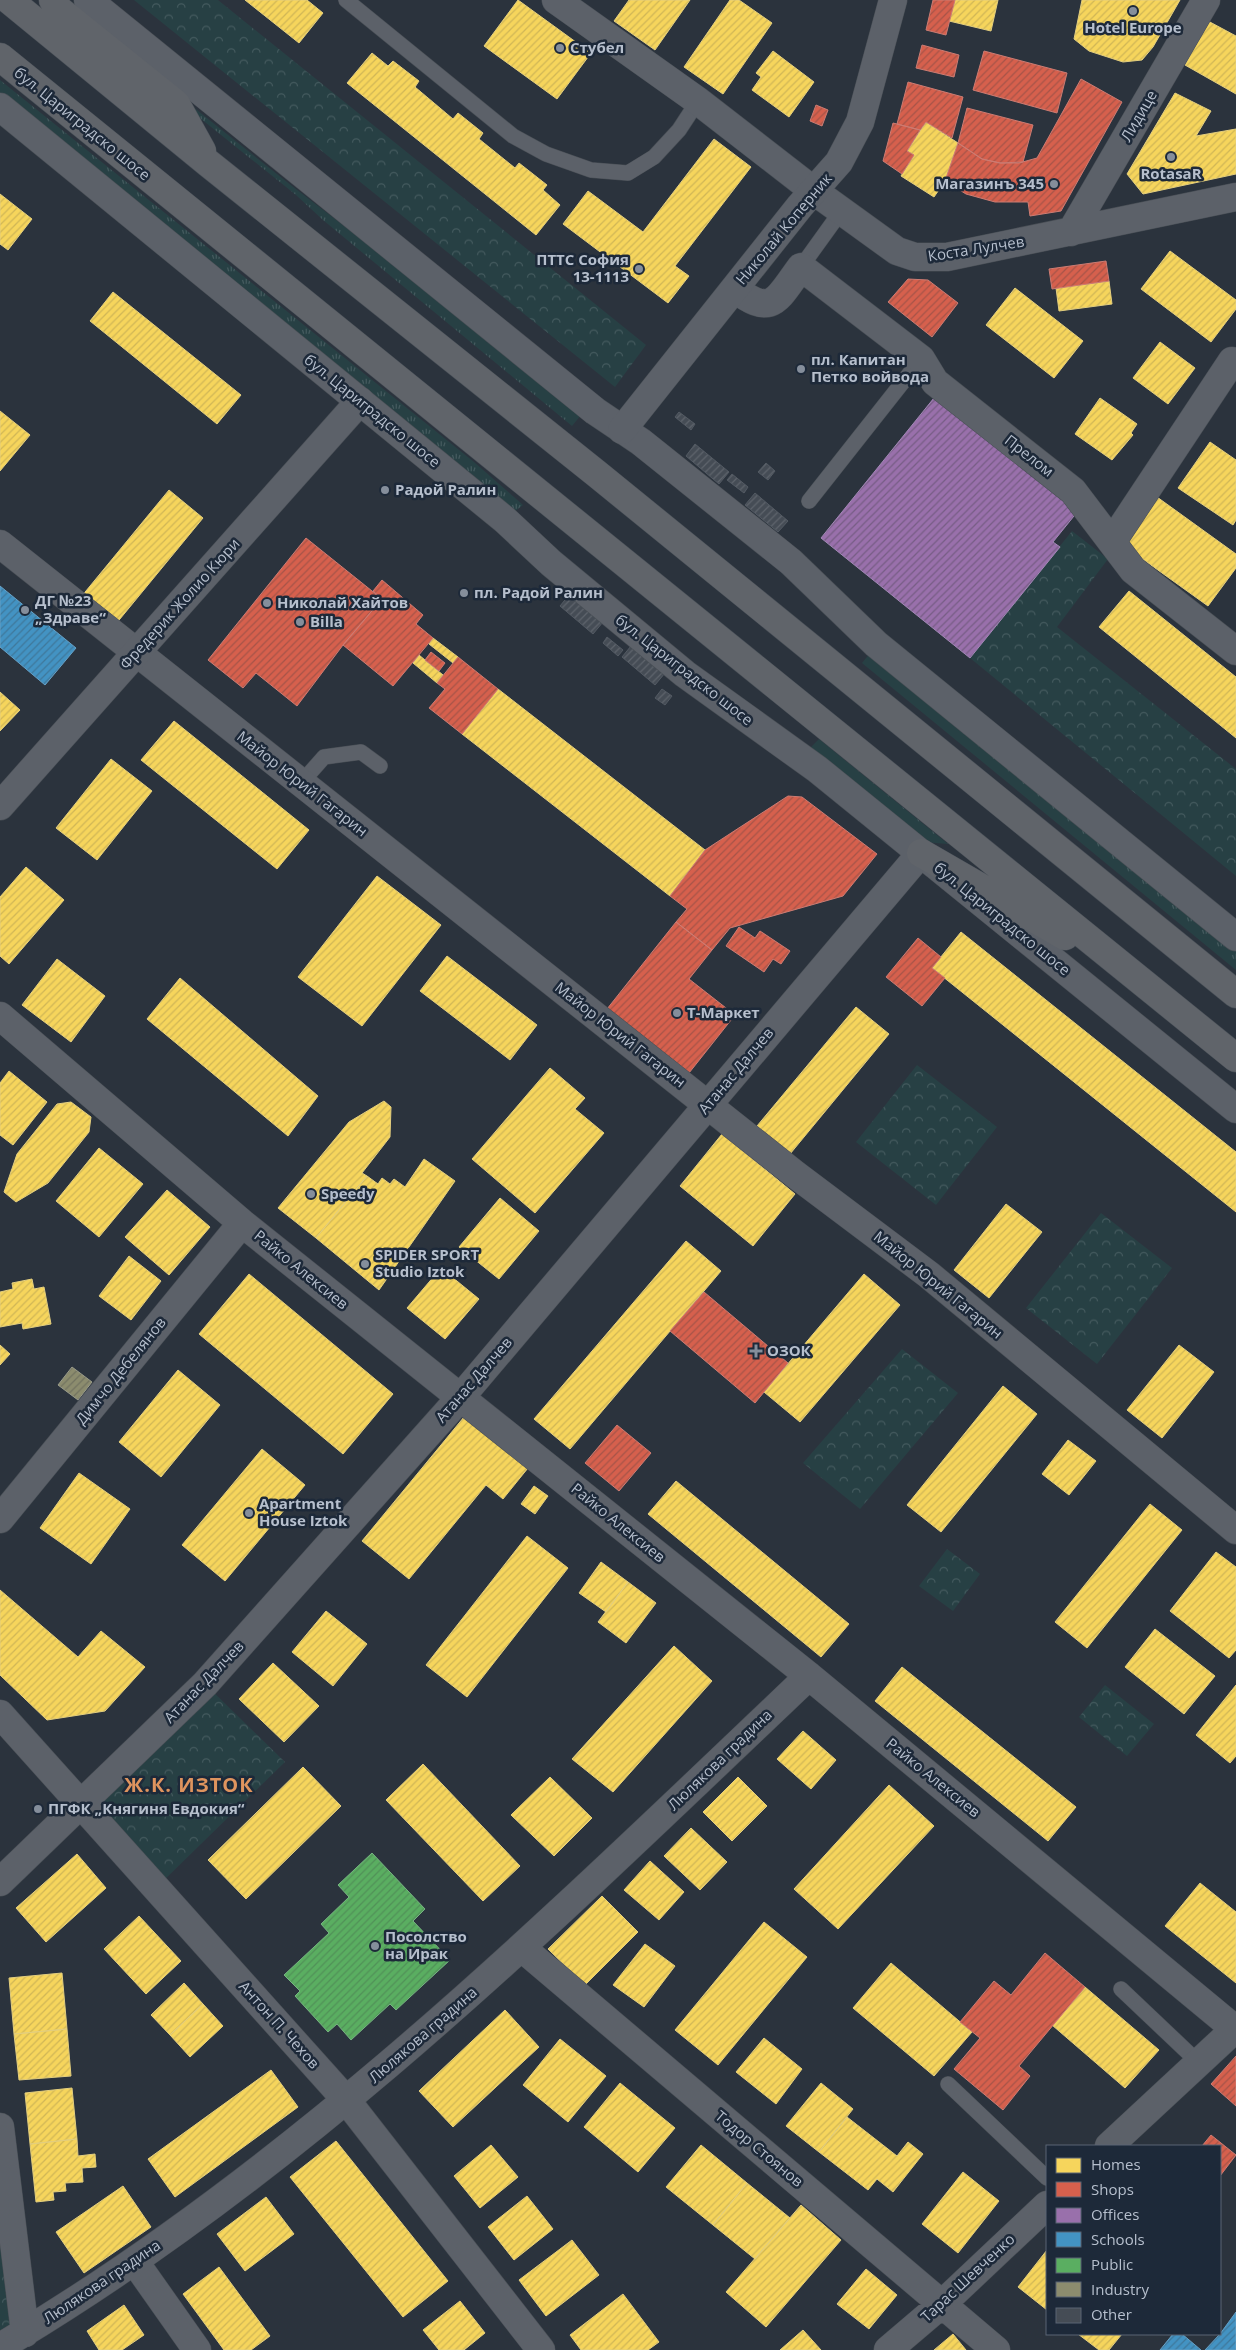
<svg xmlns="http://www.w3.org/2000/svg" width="1236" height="2350" viewBox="0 0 1236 2350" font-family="'Open Sans',sans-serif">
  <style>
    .grass { fill: url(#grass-tufts) }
    .forest { fill: url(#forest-crowns) }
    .homes { fill: url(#homes-hatch); stroke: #e3ce7e }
    .shops { fill: url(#shops-hatch); stroke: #cc7c73 }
    .offices { fill: url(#offices-hatch); stroke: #a288b5 }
    .schools { fill: url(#schools-hatch); stroke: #66a0c6 }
    .public { fill: url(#public-hatch); stroke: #76b381 }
    .industry { fill: url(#industry-hatch); stroke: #999b8a }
    .building { fill: url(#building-hatch); stroke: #535a63 }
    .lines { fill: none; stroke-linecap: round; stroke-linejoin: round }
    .service-casing { stroke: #484e55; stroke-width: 16 }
    .minor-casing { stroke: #484e55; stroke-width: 29 }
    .tertiary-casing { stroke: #484e55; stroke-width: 29 }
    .trunk-casing { stroke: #484f57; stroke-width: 29 }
    .service { stroke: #5c6169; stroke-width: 15 }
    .minor { stroke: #5c6169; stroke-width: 28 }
    .tertiary { stroke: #5c6169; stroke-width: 28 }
    .trunk { stroke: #60646a; stroke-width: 28 }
    .poi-dot { fill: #858e9b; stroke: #1d2939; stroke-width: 2 }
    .labels { text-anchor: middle; stroke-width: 5; stroke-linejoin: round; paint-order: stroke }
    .poi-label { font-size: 15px; font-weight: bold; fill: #b6bfcd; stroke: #1d2939; text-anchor: start }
    .street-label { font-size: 15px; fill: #b6bfcd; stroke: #1d2939 }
    .district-label { font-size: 20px; font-weight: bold; letter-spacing: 1px; fill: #df945e; stroke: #1d2939 }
  </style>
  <defs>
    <pattern id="grass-tufts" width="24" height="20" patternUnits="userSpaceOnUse" patternTransform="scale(1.25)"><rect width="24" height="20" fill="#274044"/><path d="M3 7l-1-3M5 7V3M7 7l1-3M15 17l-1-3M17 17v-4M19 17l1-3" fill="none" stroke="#445a5e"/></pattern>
    <pattern id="forest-crowns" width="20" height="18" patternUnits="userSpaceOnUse" patternTransform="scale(1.25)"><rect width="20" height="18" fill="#274044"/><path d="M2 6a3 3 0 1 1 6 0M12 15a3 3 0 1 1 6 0" fill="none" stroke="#445a5e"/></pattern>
    <pattern id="homes-hatch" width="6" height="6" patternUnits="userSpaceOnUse" patternTransform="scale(1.25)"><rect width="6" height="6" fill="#f6d55c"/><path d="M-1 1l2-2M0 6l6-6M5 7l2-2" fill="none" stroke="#d0b656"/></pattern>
    <pattern id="shops-hatch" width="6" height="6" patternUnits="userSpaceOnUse" patternTransform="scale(1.25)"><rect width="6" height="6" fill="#d6604d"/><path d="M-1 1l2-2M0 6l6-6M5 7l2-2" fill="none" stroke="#a65448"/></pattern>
    <pattern id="offices-hatch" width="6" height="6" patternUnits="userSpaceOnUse" patternTransform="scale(1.25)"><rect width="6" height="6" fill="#9970ab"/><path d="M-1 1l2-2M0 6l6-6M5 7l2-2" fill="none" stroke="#775d85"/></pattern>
    <pattern id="schools-hatch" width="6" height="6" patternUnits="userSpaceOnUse" patternTransform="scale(1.25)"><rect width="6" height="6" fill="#4393c3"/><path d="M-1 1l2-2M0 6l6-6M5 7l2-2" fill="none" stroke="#3f789b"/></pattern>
    <pattern id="public-hatch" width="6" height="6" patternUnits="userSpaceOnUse" patternTransform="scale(1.25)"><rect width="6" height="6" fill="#5aae61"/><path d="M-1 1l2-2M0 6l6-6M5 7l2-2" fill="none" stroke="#519158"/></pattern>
    <pattern id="industry-hatch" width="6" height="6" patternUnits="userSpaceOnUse" patternTransform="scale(1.25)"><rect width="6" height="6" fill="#8c8c6e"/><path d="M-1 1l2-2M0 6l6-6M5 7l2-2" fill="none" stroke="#727360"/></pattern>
    <pattern id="building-hatch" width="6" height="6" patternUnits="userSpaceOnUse" patternTransform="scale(1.25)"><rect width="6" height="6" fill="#454c55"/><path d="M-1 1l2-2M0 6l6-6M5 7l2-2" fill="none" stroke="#5e646c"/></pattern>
  </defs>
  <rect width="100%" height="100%" fill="#2b333d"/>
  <path class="grass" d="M78 15 292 186 460 315 581 415 572 426 323 220 296 195 75 18Z
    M0 80 474 462 523 505 514 512 0 97Z
    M871 652 1236 949V970L862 663Z
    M819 739 948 844 924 842 810 748Z"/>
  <path class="forest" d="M134 0H218L646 345 615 387Z
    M1072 531 1108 559 1057 627 1236 769V876L970 658Z
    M917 1065 997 1127 936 1205 856 1142Z
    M1101 1213 1172 1268 1097 1364 1026 1308Z
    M902 1349 958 1393 860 1509 803 1463Z
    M947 1549 980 1574 953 1611 919 1586Z
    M205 1684 285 1762 157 1887 82 1804Z
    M1105 1685 1154 1724 1127 1756 1079 1717Z
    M0 2195 15 2327 0 2336Z"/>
  <path class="homes" d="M245 0H307L323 13 299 43Z
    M518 0 591 53 557 99 484 46Z
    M629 0H690L655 50 614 21Z
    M730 0H739L772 23 723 94 684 67Z
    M955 0H998L991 31 949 21Z
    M1082 0H1180L1153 47 1142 60 1123 62 1089 51 1074 39Z
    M1208 21 1236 36V94L1185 65Z
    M773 51 814 82 789 117 752 90 761 77 756 73Z
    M372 53 388 66 393 61 419 81 415 87 453 119 458 113 483 133 479 139 515 168 519 163 547 185 543 190 560 205 536 235 347 83Z
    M1175 93 1211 111 1196 136 1236 129V174L1143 194 1127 174Z
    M926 122 958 143 945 181 934 197 901 176 914 155 907 151Z
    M714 139 751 167 675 266 689 276 668 303 563 224 588 191 643 232Z
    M0 194 32 219 8 250 0 244Z
    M1170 251 1236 300V309L1211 342 1141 289Z
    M1109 281 1112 304 1059 311 1056 288Z
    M1015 288 1083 341 1054 378 986 325Z
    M113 292 241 395 217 424 90 321Z
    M1160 342 1195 368 1168 404 1133 378Z
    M1100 398 1137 424 1131 433 1133 435 1112 460 1075 434Z
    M0 411 30 435 0 471Z
    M1210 442 1236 460V520L1233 525 1178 488Z
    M169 490 203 518 115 625 81 597Z
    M1157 497 1236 554V568L1208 606 1123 545Z
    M1129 591 1236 677V738L1099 627Z
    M433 638 458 657 453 663 429 644Z
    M419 655 443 675 437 683 413 663Z
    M498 689 705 850 670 896 462 734Z
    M0 692 20 710 0 731Z
    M174 721 309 830 277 869 141 760Z
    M111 759 152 791 97 860 56 828Z
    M26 867 64 900 9 964 0 956V897Z
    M377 876 441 925 362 1026 298 977Z
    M961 932 1236 1152V1212L932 968Z
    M447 956 537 1025 510 1060 420 991Z
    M57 959 105 996 71 1042 22 1005Z
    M180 978 318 1096 288 1136 147 1019Z
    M856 1007 889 1034 790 1154 757 1126Z
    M550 1068 585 1098 575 1109 604 1133 535 1213 472 1159Z
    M9 1071 47 1102 13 1145 0 1135V1083Z
    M384 1101 391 1107 390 1137 362 1173 367 1176 316 1238 278 1208 349 1122Z
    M71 1102 91 1117 89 1132 48 1183 16 1202 4 1192 17 1154 57 1104Z
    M722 1134 795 1194 753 1246 680 1186Z
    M99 1148 143 1184 99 1237 56 1201Z
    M424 1159 455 1181 379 1290 316 1238 367 1176 378 1184 382 1178 390 1184 394 1179 405 1187Z
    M167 1190 210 1227 169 1275 125 1237Z
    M500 1198 539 1231 499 1279 459 1247Z
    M1006 1204 1042 1232 989 1298 954 1270Z
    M686 1241 721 1271 570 1449 534 1419Z
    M129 1256 161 1281 131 1320 99 1296Z
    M441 1268 479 1299 445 1339 407 1308Z
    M249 1274 393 1394 343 1454 199 1334Z
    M864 1274 900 1305 800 1422 764 1392Z
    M32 1279 34 1289 44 1287 51 1324 23 1329 22 1323 0 1327V1292L13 1289 12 1283Z
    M0 1345 10 1354 0 1365Z
    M1179 1345 1214 1372 1162 1438 1127 1410Z
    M178 1370 220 1405 161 1477 119 1442Z
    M1003 1386 1037 1414 941 1532 907 1505Z
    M464 1417 528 1468 503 1499 486 1485 409 1579 362 1541Z
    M1068 1440 1096 1461 1069 1495 1042 1474Z
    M262 1449 305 1485 225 1581 182 1545Z
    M79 1473 130 1509 91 1564 40 1528Z
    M676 1481 849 1624 821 1657 648 1514Z
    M534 1486 548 1496 535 1514 521 1504Z
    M1150 1504 1182 1530 1087 1648 1055 1622Z
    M527 1536 568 1568 467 1697 426 1665Z
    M1216 1552 1236 1567V1650L1229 1658 1170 1611Z
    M601 1562 628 1582 606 1612 579 1593Z
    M628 1582 656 1603 626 1643 598 1622Z
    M0 1590 78 1657 101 1631 145 1667 105 1711 47 1720 0 1675Z
    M326 1611 367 1644 333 1686 292 1652Z
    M1155 1629 1215 1676 1184 1714 1125 1667Z
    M674 1646 712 1681 613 1792 572 1759Z
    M273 1663 319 1706 284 1742 239 1699Z
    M902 1667 1076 1807 1048 1841 875 1701Z
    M1236 1685V1756L1230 1763 1196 1735Z
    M803 1731 836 1760 811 1789 777 1759Z
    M423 1764 520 1866 483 1901 386 1800Z
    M303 1767 341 1806 246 1899 208 1860Z
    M550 1777 592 1818 554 1856 511 1815Z
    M738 1777 767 1806 732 1841 703 1812Z
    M889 1785 934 1826 838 1929 794 1889Z
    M691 1828 727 1862 700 1890 664 1856Z
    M77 1854 106 1888 46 1942 16 1908Z
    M650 1861 684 1892 659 1920 624 1890Z
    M1200 1883 1236 1912V1983L1165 1926Z
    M602 1896 638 1932 585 1985 548 1949Z
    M139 1916 181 1961 146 1994 104 1949Z
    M764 1922 807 1957 718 2065 675 2030Z
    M645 1944 675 1966 644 2007 613 1985Z
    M891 1963 972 2032 934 2076 853 2008Z
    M62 1973 67 2029 14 2034 9 1978Z
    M184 1983 203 2004 170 2035 151 2015Z
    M1085 1987 1159 2050 1125 2088 1052 2025Z
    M203 2004 223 2026 190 2057 170 2035Z
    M505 2010 539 2047 453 2127 419 2091Z
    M67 2029 71 2076 19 2080 14 2034Z
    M764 2038 802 2069 776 2104 736 2072Z
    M560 2039 606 2076 568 2122 523 2085Z
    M271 2070 298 2107 175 2197 148 2159Z
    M620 2083 675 2128 638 2172 584 2127Z
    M821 2083 853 2109 819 2152 786 2126Z
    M72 2088 77 2139 30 2144 25 2093Z
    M847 2117 897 2156 908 2142 923 2154 893 2192 877 2179 868 2190 819 2152Z
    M77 2139 78 2156 95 2154 96 2167 82 2168 83 2182 65 2183 66 2191 53 2192 54 2200 36 2202 30 2144Z
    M336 2141 448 2281 403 2317 290 2177Z
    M491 2145 518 2177 480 2208 454 2176Z
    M701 2145 747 2183 713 2225 666 2187Z
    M963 2172 999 2201 958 2253 922 2224Z
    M747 2183 790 2218 755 2259 713 2225Z
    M123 2186 151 2227 84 2273 56 2232Z
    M527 2196 553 2229 514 2260 488 2227Z
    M266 2197 294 2234 245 2271 217 2234Z
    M801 2205 841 2240 766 2327 726 2292Z
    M572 2240 599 2275 546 2316 519 2280Z
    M1047 2250V2310L1018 2287Z
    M219 2267 270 2336 251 2350H224L183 2294Z
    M866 2269 897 2295 869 2329 837 2304Z
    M623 2294 659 2342 648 2350H581L570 2335Z
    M460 2301 485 2333 464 2350H439L423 2330Z
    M124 2305 144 2335 122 2350H99L87 2331Z
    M803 2330 821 2350H780Z
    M953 2334 966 2350H934Z
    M1078 2334H1122L1109 2350H1099Z"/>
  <path class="shops" d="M933 0H955L946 35 926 30Z
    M922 45 959 55 954 77 916 68Z
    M984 51 1067 73 1057 113 973 90Z
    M1081 79 1122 102 1061 211 1030 216 1028 202H995L966 194 945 181 958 143 982 159 1000 163H1019L1037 158Z
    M908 82 963 97 952 138 926 122 920 130 897 124Z
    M816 105 828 110 822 126 810 121Z
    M967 108 1033 125 1023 162 1000 163 982 159 958 143Z
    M893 123 920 130 907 151 914 155 902 174 883 161Z
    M1106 261 1109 281 1052 289 1049 269Z
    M908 279 928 280 958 303 932 337 888 302Z
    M306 538 382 599 343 645 297 706 256 673 243 688 208 660Z
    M382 580 423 615 416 624 433 638 393 686 343 645 382 599 373 591Z
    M431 652 445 663 439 671 425 660Z
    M458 657 498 689 462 734 429 708 445 689 437 683Z
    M788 796 802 797 877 854 843 896 730 928 712 950 676 922 687 909 670 896 705 850Z
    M676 922 712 950 689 979 735 1015 689 1073 607 1009Z
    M739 927 755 938 760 931 790 951 781 964 773 959 764 972 726 946Z
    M918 938 941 957 932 968 945 978 922 1006 886 977Z
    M704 1292 788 1363 755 1403 670 1331Z
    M617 1425 651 1453 619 1491 585 1463Z
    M1045 1953 1085 1987 1019 2066 1030 2076 1003 2110 954 2069 980 2038 960 2022 994 1981 1011 1995Z
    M1236 2056V2106L1211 2084Z
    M1211 2135 1236 2155 1220 2176V2146H1202Z"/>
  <path class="offices" d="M938 393 1078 511 1053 542 1060 547 970 658 821 538Z"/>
  <path class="schools" d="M0 586 76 648 45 685 0 647Z
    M1236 2312V2350H1205L1220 2334Z
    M1173 2334H1182L1201 2350H1160Z"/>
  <path class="public" d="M372 1853 425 1909 413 1921 450 1960 396 2010 390 2004 351 2040 337 2024 328 2032 295 1996 300 1991 284 1975 329 1933 321 1924 349 1897 338 1885Z"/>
  <path class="industry" d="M72 1367 92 1382 78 1400 58 1385Z"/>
  <path class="building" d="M679 412 695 424 691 430 675 417Z
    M695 444 729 472 719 484 686 456Z
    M766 463 775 471 768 480 758 472Z
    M732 474 748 487 744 493 727 480Z
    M755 493 788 521 778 532 745 505Z
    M569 595 603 622 593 634 560 606Z
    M607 637 623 650 618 656 603 643Z
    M631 646 665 673 655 685 622 657Z
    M662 689 672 696 665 705 655 698Z"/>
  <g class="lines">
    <defs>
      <path id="service" d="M346 0 513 136 546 154 591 170 628 173 654 157 679 130 698 101
        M801 267 842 210
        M809 501 921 359
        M301 783 324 757 361 752 380 766
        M1121 1989 1198 2062
        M948 2084 1047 2178"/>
      <path id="minor" d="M88 0 595 411 641 442 791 562 876 644 1236 937
        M556 0 698 101 814 191 897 251 915 257H947L1236 197
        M0 107 505 520 551 563 685 674 817 769 1236 1109
        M1071 232 1206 0
        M735 289C773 318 777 299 801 267L921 359 935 382 1073 491 1133 570 1236 651
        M1112 542 1232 361
        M0 544 796 1175 929 1275 1236 1530
        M0 1016 242 1223 809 1676 1236 2030
        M0 1519 242 1223
        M0 1714 347 2101 541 2350
        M0 1882 205 1684 460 1398 921 853
        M522 1948 996 2350
        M0 2127 25 2333
        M1109 2146 1236 2028
        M135 2262 197 2350
        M0 2347C304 2167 554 1918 809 1676
        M888 2350 942 2304 1047 2205"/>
      <path id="tertiary" d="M622 430 800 206 839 162 860 122 893 0
        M0 806 360 401"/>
      <path id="trunk" d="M9 0 208 163 597 474 1236 994
        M53 0 59 10 176 104 202 151
        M0 57 1236 1058
        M921 853 1065 936"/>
    </defs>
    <use href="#service" class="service-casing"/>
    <use href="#minor" class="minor-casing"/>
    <use href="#tertiary" class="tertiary-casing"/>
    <use href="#trunk" class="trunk-casing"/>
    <use href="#service" class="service"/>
    <use href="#minor" class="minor"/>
    <use href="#tertiary" class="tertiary"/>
    <use href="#trunk" class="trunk"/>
  </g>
  <g class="poi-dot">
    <circle cx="1133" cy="11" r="5"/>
    <circle cx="560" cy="48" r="5"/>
    <circle cx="1171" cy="157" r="5"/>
    <circle cx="1054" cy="184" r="5"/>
    <circle cx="639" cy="269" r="5"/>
    <circle cx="801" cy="369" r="5"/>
    <circle cx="385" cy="490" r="5"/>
    <circle cx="464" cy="593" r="5"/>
    <circle cx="267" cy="603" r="5"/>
    <circle cx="25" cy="610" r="5"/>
    <circle cx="300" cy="622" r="5"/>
    <circle cx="677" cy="1013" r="5"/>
    <circle cx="311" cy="1194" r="5"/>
    <circle cx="365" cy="1264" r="5"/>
    <path d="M753.5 1343.5h5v5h5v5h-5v5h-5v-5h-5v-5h5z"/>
    <circle cx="249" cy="1513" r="5"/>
    <circle cx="38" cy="1809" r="5"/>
    <circle cx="375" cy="1946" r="5"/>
  </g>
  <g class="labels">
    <g class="poi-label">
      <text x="1133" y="33" text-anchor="middle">Hotel Europe</text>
      <text x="570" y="53">Стубел</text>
      <text x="1171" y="179" text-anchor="middle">RotasaR</text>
      <text x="1044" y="189" text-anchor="end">Магазинъ 345</text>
      <text x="629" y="265" text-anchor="end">ПТТС София<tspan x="629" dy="17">13-1113</tspan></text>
      <text x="811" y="365">пл. Капитан<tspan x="811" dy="17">Петко войвода</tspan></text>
      <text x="395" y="495">Радой Ралин</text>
      <text x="474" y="598">пл. Радой Ралин</text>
      <text x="35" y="606">ДГ №23<tspan x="35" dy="17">„Здраве“</tspan></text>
      <text x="277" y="608">Николай Хайтов</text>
      <text x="310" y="627">Billa</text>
      <text x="687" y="1018">Т-Маркет</text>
      <text x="321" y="1199">Speedy</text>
      <text x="375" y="1260">SPIDER SPORT<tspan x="375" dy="17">Studio Iztok</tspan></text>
      <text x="767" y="1356">ОЗОК</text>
      <text x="259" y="1509">Apartment<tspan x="259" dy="17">House Iztok</tspan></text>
      <text x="48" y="1814">ПГФК „Княгиня Евдокия“</text>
      <text x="385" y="1942">Посолство<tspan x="385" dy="17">на Ирак</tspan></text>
    </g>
    <g class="street-label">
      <text transform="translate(1139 116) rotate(-60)" y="5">Лидице</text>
      <text transform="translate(82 124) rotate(39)" y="5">бул. Цариградско шосе</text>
      <text transform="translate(784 229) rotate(-50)" y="5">Николай Коперник</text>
      <text transform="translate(976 249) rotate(-9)" y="5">Коста Лулчев</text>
      <text transform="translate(372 411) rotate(39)" y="5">бул. Цариградско шосе</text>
      <text transform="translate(1029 456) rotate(38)" y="5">Прелом</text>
      <text transform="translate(180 604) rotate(-48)" y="5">Фредерик Жолио Кюри</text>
      <text transform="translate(684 670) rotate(38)" y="5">бул. Цариградско шосе</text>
      <text transform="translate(302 784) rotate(38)" y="5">Майор Юрий Гагарин</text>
      <text transform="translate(1002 919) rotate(39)" y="5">бул. Цариградско шосе</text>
      <text transform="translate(620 1035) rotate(38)" y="5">Майор Юрий Гагарин</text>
      <text transform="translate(736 1071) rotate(-50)" y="5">Атанас Далчев</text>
      <text transform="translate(301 1270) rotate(39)" y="5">Райко Алексиев</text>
      <text transform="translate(938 1285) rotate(39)" y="5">Майор Юрий Гагарин</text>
      <text transform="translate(121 1371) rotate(-51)" y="5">Димчо Дебелянов</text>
      <text transform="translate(474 1380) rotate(-49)" y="5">Атанас Далчев</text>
      <text transform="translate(618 1523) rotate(39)" y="5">Райко Алексиев</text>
      <text transform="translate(204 1682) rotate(-46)" y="5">Атанас Далчев</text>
      <text transform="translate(720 1760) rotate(-44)" y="5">Люлякова градина</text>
      <text transform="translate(933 1778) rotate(39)" y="5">Райко Алексиев</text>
      <text transform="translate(279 2025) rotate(48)" y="5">Антон П. Чехов</text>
      <text transform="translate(423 2035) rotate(-41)" y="5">Люлякова градина</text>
      <text transform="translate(759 2149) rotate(40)" y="5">Тодор Стоянов</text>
      <text transform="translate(968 2278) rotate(-43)" y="5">Тарас Шевченко</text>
      <text transform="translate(102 2282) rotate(-34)" y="5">Люлякова градина</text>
    </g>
    <g class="district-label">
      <text x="189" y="1792">Ж.К. ИЗТОК</text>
    </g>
  </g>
  <rect x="1046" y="2145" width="175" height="190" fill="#1d2939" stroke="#5a6574"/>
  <rect x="1056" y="2158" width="25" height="15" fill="#f6d55c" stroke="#5a6574"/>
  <text x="1091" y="2170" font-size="15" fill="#b6bfcd">Homes</text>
  <rect x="1056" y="2182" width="25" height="15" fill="#d6604d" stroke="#5a6574"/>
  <text x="1091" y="2195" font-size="15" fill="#b6bfcd">Shops</text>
  <rect x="1056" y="2208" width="25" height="15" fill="#9970ab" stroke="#5a6574"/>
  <text x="1091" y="2220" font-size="15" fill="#b6bfcd">Offices</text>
  <rect x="1056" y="2232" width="25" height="15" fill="#4393c3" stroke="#5a6574"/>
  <text x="1091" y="2245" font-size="15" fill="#b6bfcd">Schools</text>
  <rect x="1056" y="2258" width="25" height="15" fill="#5aae61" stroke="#5a6574"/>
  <text x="1091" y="2270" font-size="15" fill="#b6bfcd">Public</text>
  <rect x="1056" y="2282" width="25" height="15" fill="#8c8c6e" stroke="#5a6574"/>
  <text x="1091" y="2295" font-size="15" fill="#b6bfcd">Industry</text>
  <rect x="1056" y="2308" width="25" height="15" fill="#454c55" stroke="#5a6574"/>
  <text x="1091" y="2320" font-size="15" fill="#b6bfcd">Other</text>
</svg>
